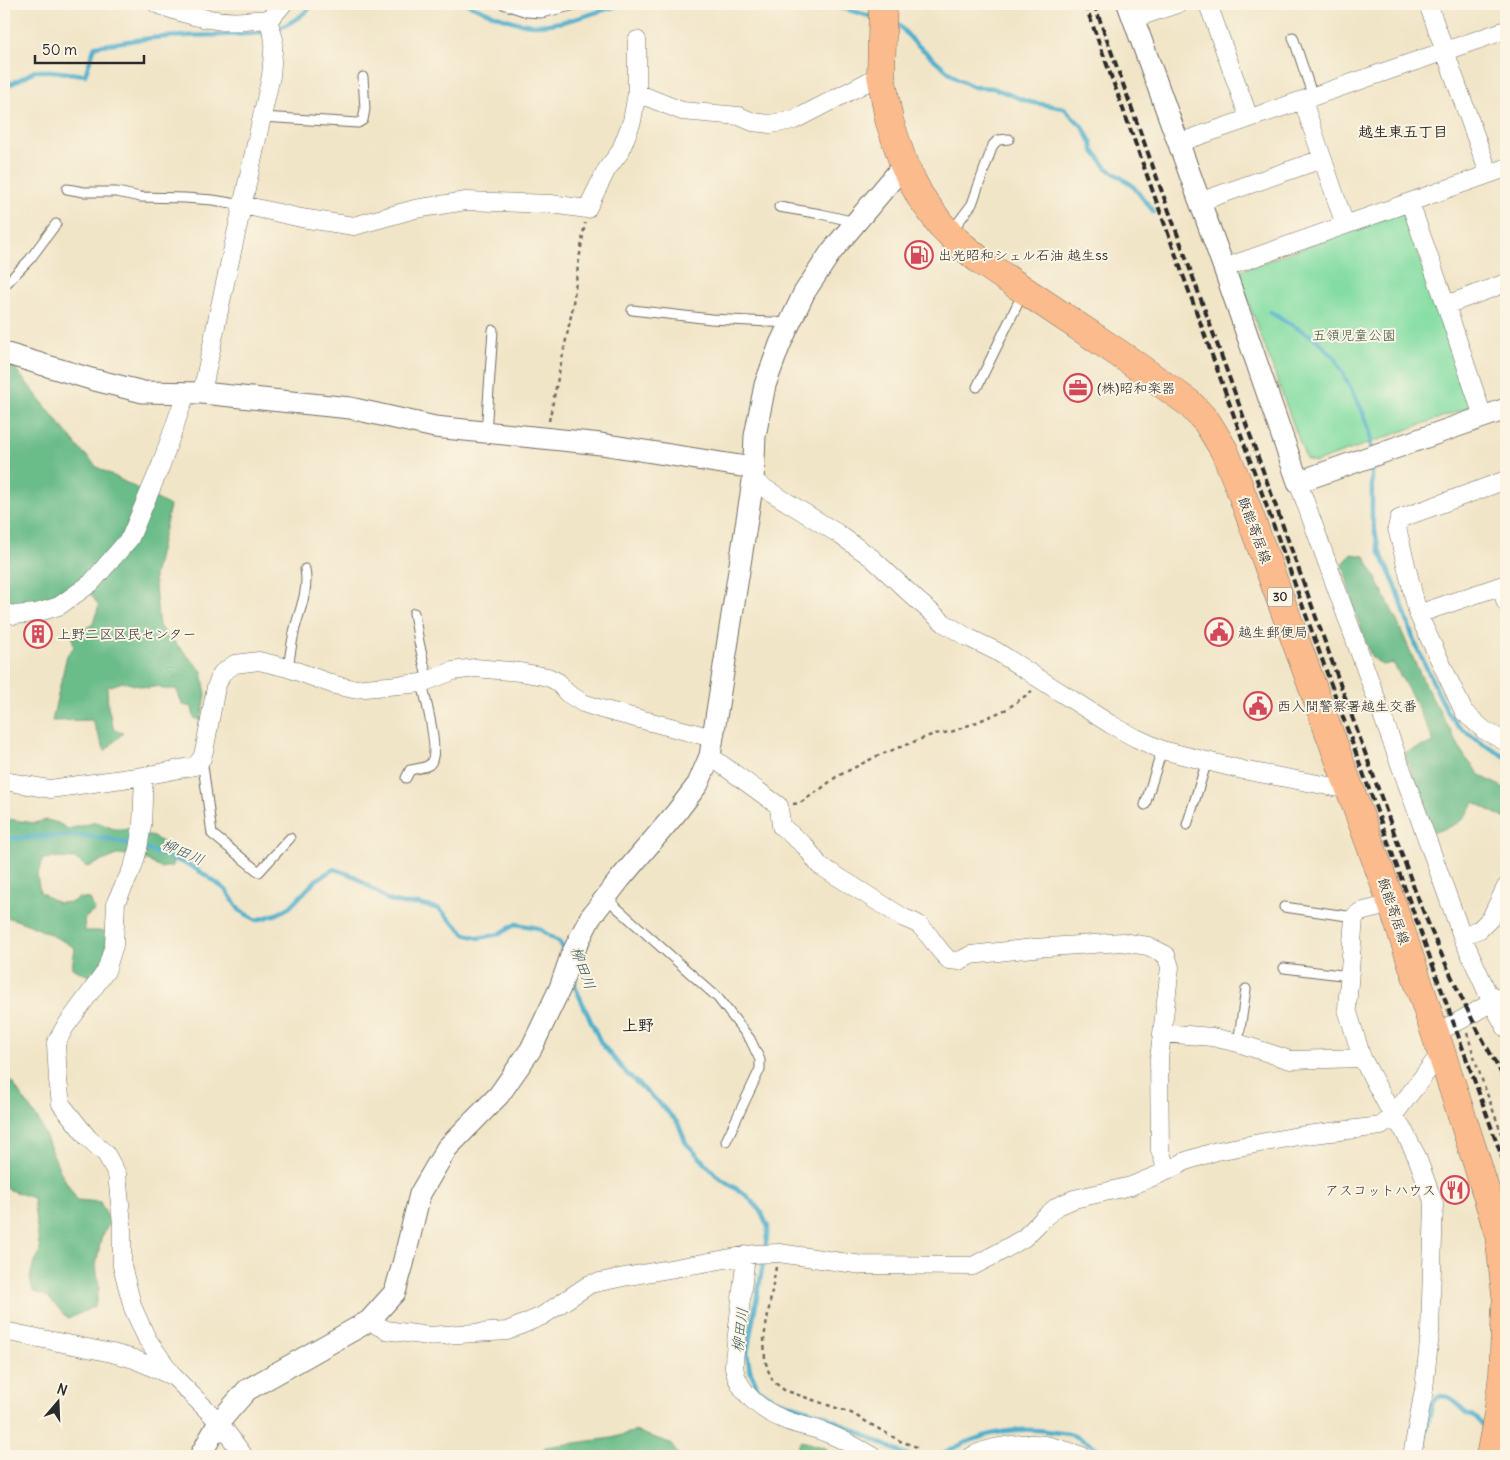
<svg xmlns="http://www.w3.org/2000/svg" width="1510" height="1460" viewBox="0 0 1510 1460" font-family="Delius,'Klee One',sans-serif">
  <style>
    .green { fill: #83dda3; stroke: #578467 }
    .forest { fill: #6abc89; stroke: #4a745a }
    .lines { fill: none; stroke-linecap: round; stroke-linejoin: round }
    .stream { stroke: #4dafcc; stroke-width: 4.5 }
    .service-casing { stroke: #706c62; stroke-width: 11 }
    .minor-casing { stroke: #706c62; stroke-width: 19 }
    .tertiary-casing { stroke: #706c62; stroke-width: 23 }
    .primary-casing { stroke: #706c62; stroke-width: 29 }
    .path { stroke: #706c62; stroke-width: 2.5; stroke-dasharray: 4 4; stroke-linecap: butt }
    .service { stroke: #fff; stroke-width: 9 }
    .minor { stroke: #fff; stroke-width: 18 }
    .tertiary { stroke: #fff; stroke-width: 21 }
    .primary { stroke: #fbbb8c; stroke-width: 28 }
    .rail { stroke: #2b2b2b; stroke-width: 4; stroke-dasharray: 8 4; stroke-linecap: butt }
    .labels { text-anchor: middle; stroke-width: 4; stroke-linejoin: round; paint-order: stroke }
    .shield { fill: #fcf5e5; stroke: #6a6863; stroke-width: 1 }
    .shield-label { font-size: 12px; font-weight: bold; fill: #2b2b2b }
    .poi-label { font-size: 14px; fill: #2b2b2b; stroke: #fcf5e5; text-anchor: start }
    .park-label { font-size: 14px; fill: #415849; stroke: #fcf5e5 }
    .street-label { font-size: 14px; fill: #2b2b2b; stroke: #fcf5e5 }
    .neighbourhood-label { font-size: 15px; font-weight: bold; fill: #2b2b2b; stroke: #fcf5e5 }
    .water-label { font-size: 15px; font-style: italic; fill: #375963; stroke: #fcf5e5 }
    .quarter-label { font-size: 16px; font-weight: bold; fill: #2b2b2b; stroke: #fcf5e5 }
  </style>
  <rect width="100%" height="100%" fill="#fcf5e5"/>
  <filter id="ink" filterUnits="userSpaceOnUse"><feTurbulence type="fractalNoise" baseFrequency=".02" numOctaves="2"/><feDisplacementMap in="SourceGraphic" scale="10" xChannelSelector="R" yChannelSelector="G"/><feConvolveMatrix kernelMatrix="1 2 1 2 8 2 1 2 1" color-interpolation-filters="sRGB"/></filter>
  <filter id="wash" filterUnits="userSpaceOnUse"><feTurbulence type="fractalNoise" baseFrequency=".0096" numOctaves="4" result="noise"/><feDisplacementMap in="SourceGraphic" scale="20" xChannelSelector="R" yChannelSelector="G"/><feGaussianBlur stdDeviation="1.12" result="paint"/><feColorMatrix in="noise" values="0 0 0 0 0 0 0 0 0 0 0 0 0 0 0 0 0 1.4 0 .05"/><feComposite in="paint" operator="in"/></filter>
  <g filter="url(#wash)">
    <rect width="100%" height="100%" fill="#f1e5c7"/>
    <path class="green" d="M1400 213 1405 216 1471 402 1470 407 1316 462 1306 459 1239 276 1242 270Z"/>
    <path class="forest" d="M4 365 13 366 78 447 97 467 170 506 154 576 159 626 202 671 206 695 201 721 194 718 192 707 183 705 176 689H162L159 686 148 688 123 682 107 687 108 707 114 730 123 733 105 751 92 720 52 721 67 655 74 647 72 635 92 625 99 606 92 596 81 585 47 607 4 608Z
      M1351 554 1365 556 1397 621 1425 685 1465 757 1481 776 1506 789V819L1474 802C1463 824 1456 825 1434 832L1404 753 1434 742 1414 700 1393 663 1382 665 1371 656 1354 609 1343 564Z
      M8 819 34 823 47 820 58 823 68 829 97 822 114 829H128L151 836 163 842 171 853 173 866 160 868 144 858 120 854 87 867 76 859 56 858 43 859 37 876 40 892 58 903 72 902 79 898 90 899 95 910 84 919 85 931H107L109 947 93 978 72 968 75 948C59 938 21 919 4 917V820Z
      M4 1071 39 1121 61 1173 77 1200 100 1202 110 1222 101 1238 96 1266 99 1288 95 1306 68 1319 48 1297 33 1291 30 1278 33 1266 40 1252 33 1198 4 1188Z
      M635 1431 670 1443 679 1456H538L545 1447 612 1438Z
      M802 1441 826 1448 832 1456H790Z"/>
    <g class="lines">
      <path class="stream" d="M467 4C486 11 505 21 525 24 553 29 596 12 623 4
        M816 4 842 8 873 17
        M892 22 898 24 914 42 956 78 974 87 993 88 1029 102 1064 108 1083 127 1092 144 1093 150 1107 168 1132 185 1154 212
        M277 30 298 18 315 4
        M4 88 35 71H51L85 75 95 46C119 43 142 38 165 37 199 35 233 36 267 32
        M1270 312 1316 339 1335 358 1362 410 1370 432 1371 450
        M1372 463V517L1379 550 1396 587 1414 641 1446 710 1458 726 1480 742 1506 757
        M4 839 76 835 103 838 134 845
        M141 847 189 865 201 872 226 890 240 911 257 920 277 914 290 907 316 880 334 869 354 876 388 900 403 904H419L439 909 465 934 479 938 499 934 516 924 538 928 560 943 565 952
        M573 973 576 989 601 1043 626 1073 657 1101 678 1123 686 1143 718 1177 746 1195 760 1210 768 1227 765 1251
        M764 1258 747 1353 750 1370 758 1388 774 1399 823 1415 908 1456
        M940 1456C974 1435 1012 1425 1053 1432 1059 1433 1066 1433 1072 1435 1084 1440 1098 1448 1108 1456
        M1421 1456 1433 1401 1440 1396 1449 1397 1455 1401 1466 1414 1478 1419 1485 1430"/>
    </g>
  </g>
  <g filter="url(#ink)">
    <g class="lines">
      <defs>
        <path id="service" d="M503 4 527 12 541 13 580 4
          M1293 37 1313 97
          M262 117 358 123 363 120 365 109 363 77
          M67 189 84 192H117L140 197 185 198 213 200 243 205
          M779 207 821 214 855 222
          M951 232 972 204 993 145 998 140 1009 139
          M4 286 30 259 56 224
          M632 310 711 319 789 323
          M977 387 1023 293
          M486 433 493 330
          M414 613 419 642 428 682
          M288 668C290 655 292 641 295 628 300 609 309 590 305 569
          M202 758 212 834 259 872 290 838
          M406 778 410 770C416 769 424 768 429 765 442 756 425 698 422 683
          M1145 805 1162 750
          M1187 825 1207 761
          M606 898 718 998 750 1039 760 1060V1069L726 1141
          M1284 907 1354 917
          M1284 968 1349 976
          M1238 1043 1246 989"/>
        <path id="minor" d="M157 4C189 16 220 25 255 20 259 20 265 20 270 18 275 14 279 9 283 4
          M1208 4 1249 118
          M1428 4 1489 174
          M1133 19 1177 4
          M637 93 682 111 739 116 753 122 770 124 794 120 881 75
          M1303 101 1345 225
          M1178 143 1506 30
          M1199 202 1322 159
          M1410 203 1446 305 1483 417
          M243 205 301 218 354 226 415 209 466 201 551 204 587 209 607 169 620 152 632 121 637 93V40
          M1224 268 1506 168
          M1446 305 1506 283
          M202 393 220 306 271 76 274 39 268 19
          M1506 480 1399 519 1397 528 1418 614 1464 712 1484 730 1506 742
          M753 481 837 533 872 558 917 600 944 623 967 637 996 651 1110 724 1136 738 1162 750 1243 770 1350 790
          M1298 482 1462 936 1492 1003 1506 1028
          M1501 586 1506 603
          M4 612 14 615 36 613 59 606 91 583 130 538 161 465 186 393
          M1418 614 1506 584
          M710 756 779 806 781 826 805 846 819 865 904 918C909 920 915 922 919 925 931 935 937 950 949 960L959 961 971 955 1034 948 1122 942 1148 946 1166 955 1170 967 1159 1059 1160 1150 1167 1171
          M144 776 142 825 138 849 133 867 116 902 114 945 106 971 65 1027 56 1043 58 1080 61 1104 88 1138 106 1154 117 1174 122 1224V1266L133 1308 147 1339 173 1376 219 1422 244 1456
          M4 781 50 789 144 776 195 766 202 758 205 747 216 687 222 673 235 664 259 661 288 668 335 685 353 689 422 683 453 671 475 668 520 672 548 677 558 682 567 693 583 703 601 709 713 738
          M1392 904 1360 912 1354 917 1347 1009 1362 1058 1393 1116 1404 1131 1417 1157 1434 1204 1430 1333 1424 1389 1412 1456
          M1462 936 1480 929 1491 918 1506 887
          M1163 1033 1212 1037 1238 1043 1290 1060 1362 1058
          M1435 1033 1463 1019 1506 994
          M746 1255 735 1352C734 1357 734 1363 734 1368 738 1392 762 1411 783 1419 796 1425 811 1427 824 1432 841 1438 856 1447 872 1456
          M369 1321 386 1330 428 1336 507 1331 542 1316 590 1284 624 1277 754 1254 779 1253 862 1265 973 1266 998 1253 1024 1238 1046 1216 1058 1206 1074 1199 1131 1186 1167 1171 1186 1161 1217 1151 1298 1136 1381 1126 1393 1116 1441 1053
          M4 1331 112 1353 134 1359 172 1376
          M972 1456C988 1447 1026 1441 1044 1445 1057 1447 1070 1452 1082 1456"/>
        <path id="tertiary" d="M1128 4 1224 268 1298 482 1506 409
          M4 353 91 379 143 392 202 393 350 408 435 427 601 444 753 468
          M200 1456 219 1422 247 1390 369 1321 395 1292 403 1264 420 1194 447 1148 499 1095 531 1049 560 988 571 956 590 918 620 879 676 813 698 784 710 756 753 481 755 436 765 385 780 344 804 293 831 252 904 165"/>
        <path id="primary" d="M883 4 881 75 889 120 904 165 920 196 941 225 960 244 982 262 1130 361 1189 403 1207 422 1224 450 1237 481 1392 904 1435 1033 1477 1163 1499 1235 1506 1295
          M1490 1456 1498 1414 1503 1374 1506 1305"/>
      </defs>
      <use href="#service" class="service-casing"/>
      <use href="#minor" class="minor-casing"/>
      <use href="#tertiary" class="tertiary-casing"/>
      <use href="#primary" class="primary-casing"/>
      <path class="path" d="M549 421 572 311 578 266 585 223
        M793 804 800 803 822 788 836 777 877 756 934 734 951 732 977 722 1007 709 1032 691
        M1467 1033 1477 1066 1506 1146
        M776 1267 764 1338 765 1359 768 1370 773 1381 784 1390 851 1413 900 1441 917 1447"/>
      <use href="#service" class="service"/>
      <use href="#minor" class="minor"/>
      <use href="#tertiary" class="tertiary"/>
      <use href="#primary" class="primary"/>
      <path class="rail" d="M1085 4 1506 1168
        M1094 4 1414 888C1440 955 1470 1020 1506 1081"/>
    </g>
  </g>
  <defs>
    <symbol id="fuel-ring" viewBox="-11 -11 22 22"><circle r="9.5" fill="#fcf5e5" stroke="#d1495b" stroke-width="1.5"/><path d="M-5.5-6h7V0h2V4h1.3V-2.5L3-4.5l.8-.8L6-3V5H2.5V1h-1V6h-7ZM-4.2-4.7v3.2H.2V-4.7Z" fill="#d1495b"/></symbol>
    <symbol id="office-ring" viewBox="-11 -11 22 22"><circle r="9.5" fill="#fcf5e5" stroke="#d1495b" stroke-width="1.5"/><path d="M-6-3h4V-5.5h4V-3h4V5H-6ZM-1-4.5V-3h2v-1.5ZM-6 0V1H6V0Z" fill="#d1495b"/></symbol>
    <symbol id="civic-ring" viewBox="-11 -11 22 22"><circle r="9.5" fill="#fcf5e5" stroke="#d1495b" stroke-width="1.5"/><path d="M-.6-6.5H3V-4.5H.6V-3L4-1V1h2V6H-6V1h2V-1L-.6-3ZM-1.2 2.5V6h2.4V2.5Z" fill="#d1495b"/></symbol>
    <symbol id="building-ring" viewBox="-11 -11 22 22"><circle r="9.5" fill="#fcf5e5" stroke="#d1495b" stroke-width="1.5"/><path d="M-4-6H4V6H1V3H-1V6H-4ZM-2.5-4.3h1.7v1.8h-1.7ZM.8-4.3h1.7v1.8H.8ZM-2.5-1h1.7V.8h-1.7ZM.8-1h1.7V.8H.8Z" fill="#d1495b"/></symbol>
    <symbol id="restaurant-ring" viewBox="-11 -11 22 22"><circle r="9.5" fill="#fcf5e5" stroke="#d1495b" stroke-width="1.5"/><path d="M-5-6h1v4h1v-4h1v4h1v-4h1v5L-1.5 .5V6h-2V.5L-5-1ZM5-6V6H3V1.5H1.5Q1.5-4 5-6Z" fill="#d1495b"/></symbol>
  </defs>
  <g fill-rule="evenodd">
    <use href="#fuel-ring" x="903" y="239" width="32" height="32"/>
    <use href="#office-ring" x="1062" y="372" width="32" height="32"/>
    <use href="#civic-ring" x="1203" y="616" width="32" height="32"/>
    <use href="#building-ring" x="22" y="618" width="32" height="32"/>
    <use href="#civic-ring" x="1242" y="690" width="32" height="32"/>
    <use href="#restaurant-ring" x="1439" y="1174" width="32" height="32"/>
  </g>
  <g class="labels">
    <rect class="shield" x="1267.5" y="587.5" width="25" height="19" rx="4"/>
    <g class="shield-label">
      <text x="1280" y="601">30</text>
    </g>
    <g class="poi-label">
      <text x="938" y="260">出光昭和シェル石油 越生ss</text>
      <text x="1097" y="393">(株)昭和楽器</text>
      <text x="1238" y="637">越生郵便局</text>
      <text x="57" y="639">上野二区区民センター</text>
      <text x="1277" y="711">西入間警察署越生交番</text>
      <text x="1436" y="1195" text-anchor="end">アスコットハウス</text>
    </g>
    <g class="park-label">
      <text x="1354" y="340">五領児童公園</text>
    </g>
    <g class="street-label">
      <text transform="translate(1255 530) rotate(70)" y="5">飯能寄居線</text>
      <text transform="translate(1394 911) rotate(71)" y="5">飯能寄居線</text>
    </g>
    <g class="neighbourhood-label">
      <text x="1403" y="137">越生東五丁目</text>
    </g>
    <g class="water-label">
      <text transform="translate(183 852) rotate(24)" y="5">柳田川</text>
      <text transform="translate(583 968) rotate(70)" y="5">柳田川</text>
      <text transform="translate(740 1330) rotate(-83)" y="5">柳田川</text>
    </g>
    <g class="quarter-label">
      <text x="638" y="1031">上野</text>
    </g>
  </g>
  <rect width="1510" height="1460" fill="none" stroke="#fcf5e5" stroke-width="20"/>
  <g transform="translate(58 1402) rotate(19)" stroke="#fcf5e5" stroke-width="4" paint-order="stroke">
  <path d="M0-4L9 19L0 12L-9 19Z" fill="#2b2b2b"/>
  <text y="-8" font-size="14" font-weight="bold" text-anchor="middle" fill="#2b2b2b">N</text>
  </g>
  <path d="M35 55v8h109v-8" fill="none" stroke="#2b2b2b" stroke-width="2.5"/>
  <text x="42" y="55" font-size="15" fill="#2b2b2b" stroke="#fcf5e5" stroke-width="4" paint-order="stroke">50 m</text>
</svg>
